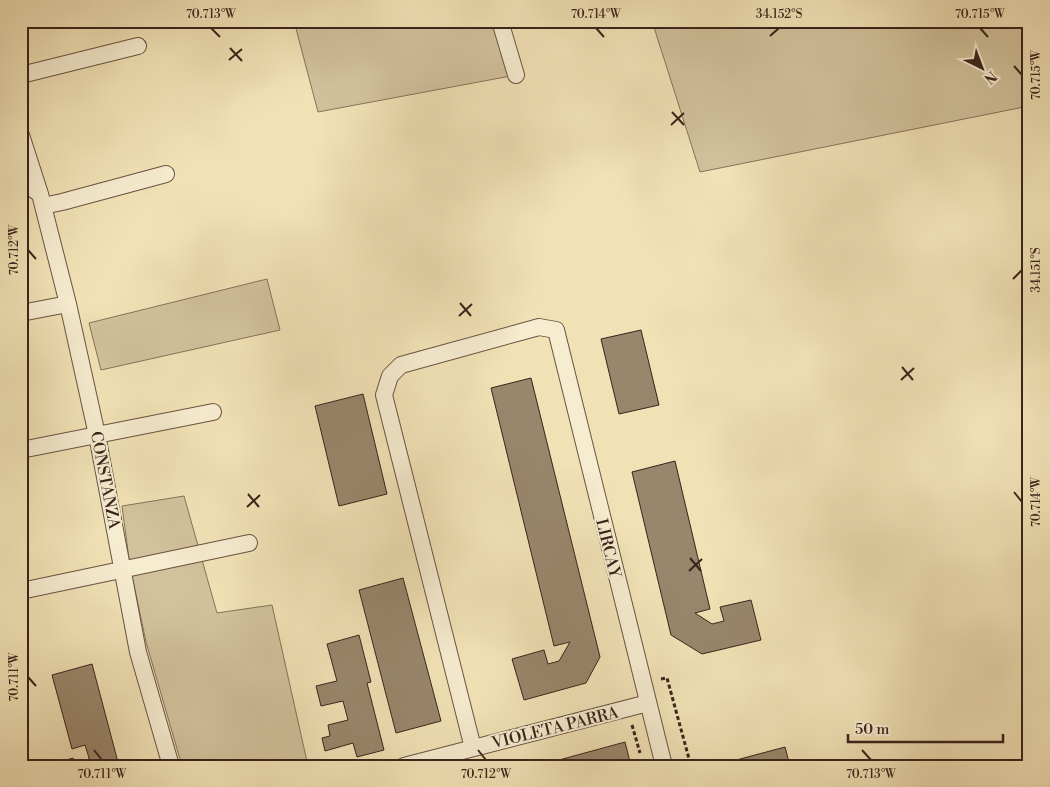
<svg xmlns="http://www.w3.org/2000/svg" width="1050" height="787" viewBox="0 0 1050 787" font-family="'Libre Bodoni',serif">
  <style>
    .green { fill: #d2c29c; stroke: #86725c }
    .building { fill: #99866c; stroke: #3a231b }
    .lines { fill: none; stroke-linecap: round; stroke-linejoin: round }
    .minor-casing { stroke: #685342; stroke-width: 18 }
    .path { stroke: #3a231b; stroke-width: 3; stroke-dasharray: 4 2.5; stroke-linecap: butt }
    .minor { stroke: #f6ecd0; stroke-width: 16 }
    .ticks { fill: none; stroke: #3a231b; stroke-width: 2 }
    .labels { text-anchor: middle; stroke-width: 4; stroke-linejoin: round; paint-order: stroke }
    .street-label { font-size: 16px; fill: #3a231b; stroke: #f6ecd0 }
    .neatline { fill: none; stroke: #3a231b; stroke-width: 2 }
    .ticks-label { font-size: 12px; text-anchor: middle; fill: #3a231b }
  </style>
  <rect width="100%" height="100%" fill="#f1e2b6"/>
  <filter id="stains"><feTurbulence type="fractalNoise" baseFrequency=".004" numOctaves="4"/><feColorMatrix values="0 0 0 0 .2 0 0 0 0 .09 0 0 0 0 .02 0 0 0 .5 -.17"/></filter>
  <radialGradient id="worn" r=".72"><stop offset=".6" stop-color="#630" stop-opacity="0"/><stop offset="1" stop-color="#630" stop-opacity=".3"/></radialGradient>
  <path class="green" d="M294 21H500L516 75 318 112Z
    M652 21H1029V106L700 172Z
    M267 279 280 330 101 370 89 323Z
    M184 496 217 613 272 605 308 766H182L146 642 130 566 122 506Z"/>
  <path class="building" d="M641 330 659 405 619 414 601 339Z
    M531 378 600 657 586 683 524 700 512 659 544 650 548 664 559 661 570 642 554 646 491 388Z
    M363 394 387 494 339 506 315 406Z
    M675 461 710 609 695 613 712 624 724 621 720 607 751 600 761 640 702 654 671 635 632 472Z
    M403 578 441 721 396 733 359 590Z
    M359 635 371 682 367 683 384 750 357 757 353 743 325 751 322 738 330 736 328 725 348 720 343 701 321 706 316 686 337 681 327 644Z
    M92 664 119 766H85L89 758 85 745 72 749 52 675Z
    M625 742 631 766H549L548 763Z
    M785 747 790 766H714Z
    M73 758 75 766H45Z"/>
  <g class="lines">
    <defs>
      <path id="minor" d="M500 21 516 75
        M21 75 138 46
        M21 135 40 194 68 304 97 435 138 652 171 766
        M21 181 40 194
        M43 206 62 202 166 174
        M21 313 68 304
        M21 450 213 412
        M21 591 249 543
        M473 748 384 395 390 376 401 365 539 327 556 330 664 766
        M404 766 648 703"/>
    </defs>
    <use href="#minor" class="minor-casing"/>
    <path class="path" d="M661 679 667 678 691 766
      M632 725 640 753"/>
    <use href="#minor" class="minor"/>
  </g>
  <path class="ticks" d="M211 28 220 37M596 28 604 37M980 28 988 37M770 36 779 28M230 48 242 61M229 60 242 49M1014 66 1022 75M672 112 684 125M671 125 684 113M28 250 36 259M1013 279 1022 270M460 303 471 316M459 316 472 304M902 367 913 380M901 380 914 368M1014 492 1022 502M248 494 259 507M247 507 260 495M690 558 701 571M689 571 702 559M28 677 36 686M94 750 102 760M478 750 486 760M862 750 871 760"/>
  <g class="labels">
    <g class="street-label">
      <text transform="translate(106 480) rotate(79)" y="6">CONSTANZA</text>
      <text transform="translate(609 548) rotate(76)" y="6">LIRCAY</text>
      <text transform="translate(555 727) rotate(-14)" y="6">VIOLETA PARRA</text>
    </g>
  </g>
  <rect width="1050" height="787" fill="none" stroke="#f1e2b6" stroke-width="55"/>
  <g transform="translate(982 68) rotate(138)" stroke="#f6ecd0" stroke-width="4" paint-order="stroke">
  <path d="M0-4L9 19L0 12L-9 19Z" fill="#3a231b"/>
  <text y="-8" font-size="14" font-weight="bold" text-anchor="middle" fill="#3a231b">N</text>
  </g>
  <path d="M848 734v8h155v-8" fill="none" stroke="#3a231b" stroke-width="2.5"/>
  <text x="855" y="734" font-size="15" fill="#3a231b" stroke="#f6ecd0" stroke-width="4" paint-order="stroke">50 m</text>
  <rect x="28" y="28" width="994" height="732" class="neatline"/>
  <g class="ticks-label">
    <text x="211" y="18">70.713°W</text>
    <text x="596" y="18">70.714°W</text>
    <text x="779" y="18">34.152°S</text>
    <text x="980" y="18">70.715°W</text>
    <text transform="translate(1036 75) rotate(-90)" y="4">70.715°W</text>
    <text transform="translate(14 250) rotate(-90)" y="4">70.712°W</text>
    <text transform="translate(1036 270) rotate(-90)" y="4">34.151°S</text>
    <text transform="translate(1036 502) rotate(-90)" y="4">70.714°W</text>
    <text transform="translate(14 677) rotate(-90)" y="4">70.711°W</text>
    <text x="102" y="778">70.711°W</text>
    <text x="486" y="778">70.712°W</text>
    <text x="871" y="778">70.713°W</text>
  </g>
  <rect width="100%" height="100%" filter="url(#stains)"/>
  <rect width="100%" height="100%" fill="url(#worn)"/>
</svg>
